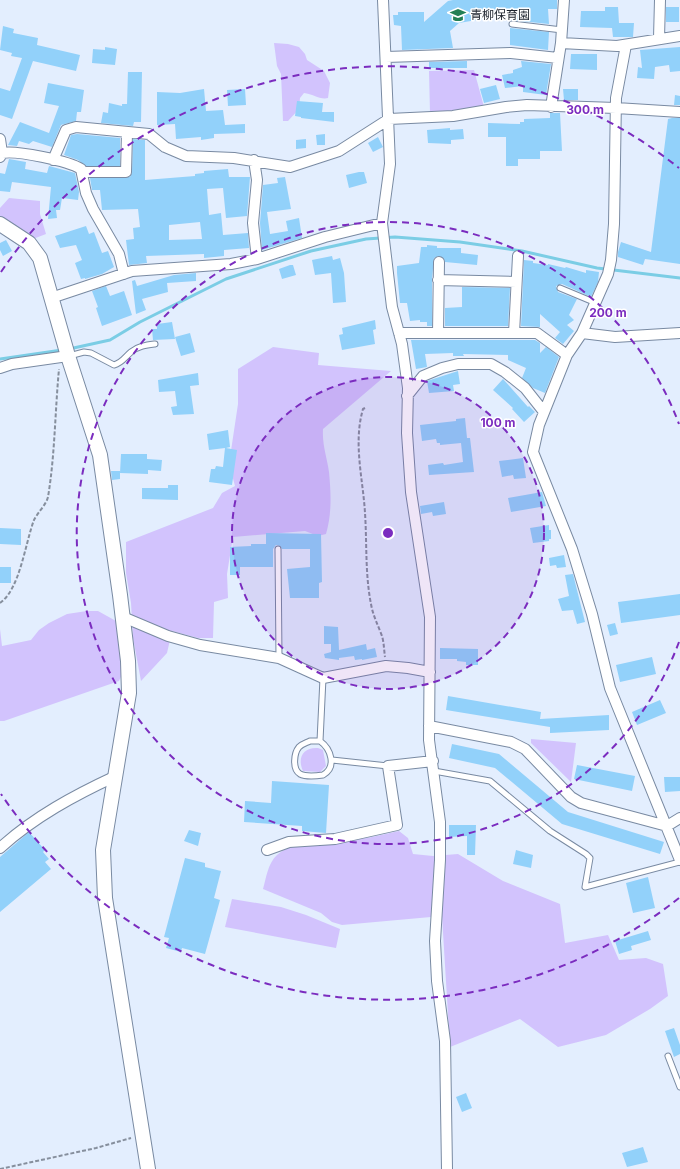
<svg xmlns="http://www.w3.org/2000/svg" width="680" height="1169" viewBox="0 0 680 1169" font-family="Inter,'Noto Sans JP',sans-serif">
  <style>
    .green { fill: #d2c3fd }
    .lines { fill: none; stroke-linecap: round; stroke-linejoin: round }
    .stream { stroke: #7bcde5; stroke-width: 3 }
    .building { fill: #92d1fa; fill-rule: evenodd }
    .lane-casing { stroke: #798aa2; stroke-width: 7 }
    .street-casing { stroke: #798aa2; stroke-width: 12 }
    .secondary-casing { stroke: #798aa2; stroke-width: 16 }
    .path { stroke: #868f9d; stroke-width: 2; stroke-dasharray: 4 2; stroke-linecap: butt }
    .lane { stroke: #fff; stroke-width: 5 }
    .street { stroke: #fff; stroke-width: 10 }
    .secondary { stroke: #fff; stroke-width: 14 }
    .ring { fill: none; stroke: #7b2cbf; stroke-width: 2; stroke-dasharray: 7 5 }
    .labels { text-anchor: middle; stroke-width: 3; stroke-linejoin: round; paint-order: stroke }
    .poi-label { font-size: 12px; fill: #1b222c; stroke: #fff; text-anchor: start }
    .centre { fill: #7b2cbf; stroke: #fff; stroke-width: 2 }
    .ring-label { font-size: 12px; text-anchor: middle; font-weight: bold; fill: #7b2cbf; stroke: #fff; stroke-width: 3; stroke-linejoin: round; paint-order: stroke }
  </style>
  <rect width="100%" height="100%" fill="#e3eefe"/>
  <path class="green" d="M274 43 288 44 299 47 305 54 307 60 324 71 330 83 328 98C320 100 313 94 304 93L300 98 299 109 288 121H283L281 74 277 66Z
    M474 70 484 107 430 113 429 71Z
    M9 198 40 201V214L46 234 33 239 0 216V208Z
    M273 347 319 353 318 365 391 371 323 429C322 445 327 457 329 472 331 493 332 514 326 534L318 536 305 531 233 537 227 574 228 598 214 602 213 638H198L172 631 167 653 141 681 133 638 131 603 126 573V542L213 508 222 493 235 486 229 464 238 404V369Z
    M87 611H98L116 621 125 668 119 681 4 721H0V629L2 646 31 640 39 630 49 623 67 614Z
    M531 739 576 743 571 782 531 743Z
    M318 748 323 750 326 766 320 772 303 771C297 758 303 747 318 748Z
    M399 831 408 838 413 854 433 856 458 854 503 881 560 904 565 943 608 935 619 960 646 958 663 964 668 996 650 1009 606 1035 558 1047 520 1019 450 1047 442 916 342 925 332 922 321 913 263 889C266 878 268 863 277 855 293 840 323 845 344 842 363 839 381 835 399 831Z
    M232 899 281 907 306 915 340 929 336 948 225 927Z"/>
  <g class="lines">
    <path class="stream" d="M69 349 110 340 140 322 226 279 311 251 366 239 395 237 460 242 522 251 597 268 680 278
      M0 359 62 350"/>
  </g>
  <path class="building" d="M453 0H557V9H548L549 24 511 20 512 14 459 23 450 31 453 48 402 50 401 26 394 25 393 15H398V12H424V22L448 1Z
    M605 7H618L619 23H634L633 37H613L612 28 580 27 581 11H605Z
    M666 7H679V22H666Z
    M3 26 14 29 13 33 38 38 37 45 80 55 76 71 33 61 12 119 0 115V88L10 91 22 58 11 56 12 53 0 50Z
    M510 28 549 32 548 50 510 45Z
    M105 47 117 49 115 65 92 63 93 49 105 50Z
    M680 47V71L670 72 669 65 655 67 654 79 637 78 638 67 642 68 640 50Z
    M571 54H597V70L570 69Z
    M467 61V68H429V62Z
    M521 61 551 64 546 95 523 92V86L505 88 502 75 513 73V70L522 67Z
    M128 72H142L141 122H134L133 126 101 123 103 112 108 113 109 103 122 106V104H127Z
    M48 83 84 90 81 112H77L76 121 61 125 52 147 33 141 29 144 19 141 17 146 8 145 20 122 49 133 59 106 44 103Z
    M496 85 500 99 484 103 480 89Z
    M204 89 206 111 223 110 225 125 245 124V133L214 134V138L201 140V137L176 139 175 124 157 125V92L180 93Z
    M245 89 246 105 228 106 227 90Z
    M563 89H578V100H564Z
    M675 95 680 96V105H674Z
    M297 101 323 103 322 112H334V122L301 118V117L295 116Z
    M550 113H560L562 151H540V159H518V166H506V137H488V123L520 124V122H524V119L550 118Z
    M672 118H680V264L645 259 643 265 618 257V252L621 242 651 252 668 119Z
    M450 128V130L463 129 464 139 451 140V144L428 143 427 130Z
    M77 134 120 138V166H86L78 160 64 155 71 135Z
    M325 134V145H317L316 135Z
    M378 137 383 147 373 152 368 143Z
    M133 139 145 140V180L195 176V174L204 173V171L228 169 229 177H250L247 216 226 218 223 188 207 189 209 215 221 213 223 235 248 233 249 248 224 250V256L204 258V254L146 256 147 263 129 265 126 240 134 239 133 228 140 227 138 209 102 210 100 190H92L90 178 130 177 132 172ZM200 222 202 239 169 240V225Z
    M306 139V148L296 149V140Z
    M9 159 26 162 25 169 47 173 49 166 75 173 79 192 78 200 62 198 60 210H56L57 218 48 219 51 187 12 182 10 192 0 191V173L5 174Z
    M359 172H364L367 183 349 188 346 175Z
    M285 177 291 209 267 212 270 234 288 231 286 221 299 218 302 238 262 250 260 223 263 185 278 183 277 178Z
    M86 226 89 234 94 232 102 253 108 251 114 267 102 274 85 279V278L81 279 75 263 82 260 76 245 60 248 55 236Z
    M6 240 12 251 3 256 0 250V243Z
    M427 245 437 246V248H461V253L478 255 477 265 445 262 444 259 439 256 434 258 432 279V326H427V322H420V320L410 321 407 303H400L397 273V266L419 263 421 247H427Z
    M332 256 333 260 340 258 344 273 346 302 333 303 331 273 315 275 312 260Z
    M524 260 533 261V263L548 265V264L565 268 566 267 586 273V270L599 272 598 282 591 297 562 284 556 286 558 292 577 299 569 315 574 320 567 325 574 331 563 344 555 338 560 332 540 314V327L521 326Z
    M290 265H293L296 275 282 279 279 269Z
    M196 273V281L167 283 168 292 142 299 146 310 136 314 132 281 135 280 137 286 174 275Z
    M106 286 110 296 124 291 132 315 102 326 96 308 98 307 92 291Z
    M462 287 510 288 508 326H445V308L462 307Z
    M375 320 376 329 373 330 375 344 342 350 339 335 343 334 342 328Z
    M172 322 175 339 153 340 152 329H157V324Z
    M190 333 195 352 181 356 175 337Z
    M411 340H535L540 343V353L546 347 559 357 545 393 533 388 522 378 526 368 508 360V355L463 354 464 356H453V353L425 354 427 367 416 369Z
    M458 371 460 384 453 385 454 391 429 393 427 381Z
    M198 373 199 385 190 386 194 414 173 415 171 407 177 406 175 391 159 392 158 380Z
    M503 379 528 407 529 406 535 412 524 422 512 409 513 408 493 390Z
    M465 418 467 438H470L474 472 429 475 428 465 443 463 444 465 463 462 461 443 440 445V443H437L436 439 422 441 420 425 456 421V419Z
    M228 430 230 447 226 448 237 450 232 485 209 482 211 469H215L216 466 223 467 225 448 209 450 207 434Z
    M121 454H147V459L162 460 161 471 148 470V474L120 473Z
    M523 458 526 478 514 479 513 475 502 477 499 461Z
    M111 471H120V479L112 480Z
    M168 485H178V500L142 499V488H168Z
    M542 492 546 506 511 512 508 498Z
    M444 502 446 514 433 516 432 512 421 514 420 506Z
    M549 525V530H551V539H549V541L533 543 530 528Z
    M0 528 21 529V545L0 544Z
    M266 533 321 534 322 582 319 583V598H290L287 569 310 567V549H282L280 546 276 545 273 549V567H240V575H230V547L251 546V544H266Z
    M564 555 566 567 557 568 556 565 550 566 549 558Z
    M0 567H11V583H0Z
    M573 574 585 622 577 624 573 610 562 611 558 599 569 596 565 575Z
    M680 594V615L621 623 618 602Z
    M615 623 618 634 610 636 607 625Z
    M324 626 338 627 339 650 366 644 367 650 375 648 377 657 362 660V659L355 660 354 656 339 658V660L325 658 324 654 331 652V644H324Z
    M440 648 478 649V665H466V662L457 661V659H440Z
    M652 657 656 674 620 682 616 665Z
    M448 696 541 712 540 719 609 715V730L550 733V727L446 710Z
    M660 700 666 713 637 725 632 712Z
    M452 744 499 754 568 812 664 842 660 854 562 824 495 768 449 758Z
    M577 765 635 776 632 791 574 779Z
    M664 777H680V791L665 792Z
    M272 781 329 785 326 833 302 831V826L244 822 245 801 271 803Z
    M449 825H476L475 855H467V836L449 837Z
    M189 830 201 833 198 846 184 841Z
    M29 832 45 850 43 852 49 859 45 862 51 869 0 912V857Z
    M516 850 533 855 531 868 513 864Z
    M185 858 205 863V867L221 871 214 898 220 900 205 954 182 948 181 952 166 948 169 938 164 937Z
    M648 877 655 908 633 913 626 883Z
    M648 931 651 940 631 946 632 950 619 954 615 941Z
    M674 1028 680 1045V1054L674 1057 665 1031Z
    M466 1093 472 1108 462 1112 456 1097Z
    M643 1147 648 1162 627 1167 622 1153Z"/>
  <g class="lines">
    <defs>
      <path id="lane" d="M512 24 562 30
        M560 288 596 303
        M69 356 84 352 91 353 114 365C122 363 125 357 131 352 138 346 147 345 155 344
        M278 549 279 658
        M310 741H320C331 749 337 767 323 775 316 776 306 777 300 774 292 769 294 753 299 747 302 744 306 743 310 741Z
        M320 741 323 678
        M332 760 388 766
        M434 771 490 781 550 831 586 854 590 858 585 887 680 862
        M668 1056 680 1087"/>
      <path id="street" d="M383 0 390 164 382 223 392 307 402 344 408 388 407 433 411 492 430 617 429 740 440 822V860L435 941 437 981 445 1041 447 1169
        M659 38 660 0
        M561 43 617 46 680 36
        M626 45 616 98 614 224 611 260 608 274 582 333 567 355 539 425 533 452 572 549 592 614 610 688 680 860
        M386 57 511 53 558 58
        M551 107 561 43 564 0
        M0 139 2 153 0 157
        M2 153C16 150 69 161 81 169L86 193 93 209 119 254 124 274
        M53 160 66 130 76 127 149 134 165 147 186 156 234 158 290 167 339 151 389 119 453 116 506 107 527 105 616 108 680 112
        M254 160 257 180 253 223 257 259
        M83 172H126L127 133
        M438 280 516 282
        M51 298 132 271 231 264 257 259 325 237 382 223
        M399 333H537L567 355
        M438 333 439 262
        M514 333 518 256
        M582 333 615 337 680 333
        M0 368 12 364 68 356
        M407 396 423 376 442 368 458 364H491L505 372 525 388 544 412
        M123 617 168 636 200 645 279 658 323 678 386 666 408 668 430 672
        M429 726 511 742 525 749 571 797 581 803 667 826 680 818
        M0 848C34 817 75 795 116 776
        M267 850 289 842 335 839 397 825 388 766 433 761"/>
      <path id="secondary" d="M0 224 29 243 40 258 68 356 100 455 120 595 128 661 129 693 103 850 105 898 148 1169"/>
    </defs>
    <use href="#lane" class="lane-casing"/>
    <use href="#street" class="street-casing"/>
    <use href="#secondary" class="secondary-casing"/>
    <path class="path" d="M365 408 363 409C353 443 363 479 365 513 367 543 365 574 371 604 373 616 378 625 382 636 384 643 384 650 385 657
      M0 603C20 589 25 544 34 520 38 512 46 505 48 497 55 455 55 411 59 369
      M0 1169 96 1148 131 1138"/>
    <use href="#lane" class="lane"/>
    <use href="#street" class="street"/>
    <use href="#secondary" class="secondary"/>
  </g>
  <circle cx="388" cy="533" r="156" fill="#7b2cbf" fill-opacity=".12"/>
  <g class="ring">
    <circle cx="388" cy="533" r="156"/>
    <path d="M679 642A311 311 0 1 1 679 424"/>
    <path d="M679 898A467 467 0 0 1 1 794M1 272A467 467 0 0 1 679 168"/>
  </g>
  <defs>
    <symbol id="school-bare" viewBox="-9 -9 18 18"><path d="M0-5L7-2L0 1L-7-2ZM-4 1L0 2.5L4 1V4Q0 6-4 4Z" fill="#227f55" stroke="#fff" stroke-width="2.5" paint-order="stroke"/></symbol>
  </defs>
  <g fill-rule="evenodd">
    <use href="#school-bare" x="447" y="4" width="22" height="22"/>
  </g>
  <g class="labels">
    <g class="poi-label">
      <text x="470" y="19">青柳保育園</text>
    </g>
  </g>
  <circle cx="388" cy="533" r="6" class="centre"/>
  <g class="ring-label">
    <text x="585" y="114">300 m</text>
    <text x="608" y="317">200 m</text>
    <text x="498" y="427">100 m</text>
  </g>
</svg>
